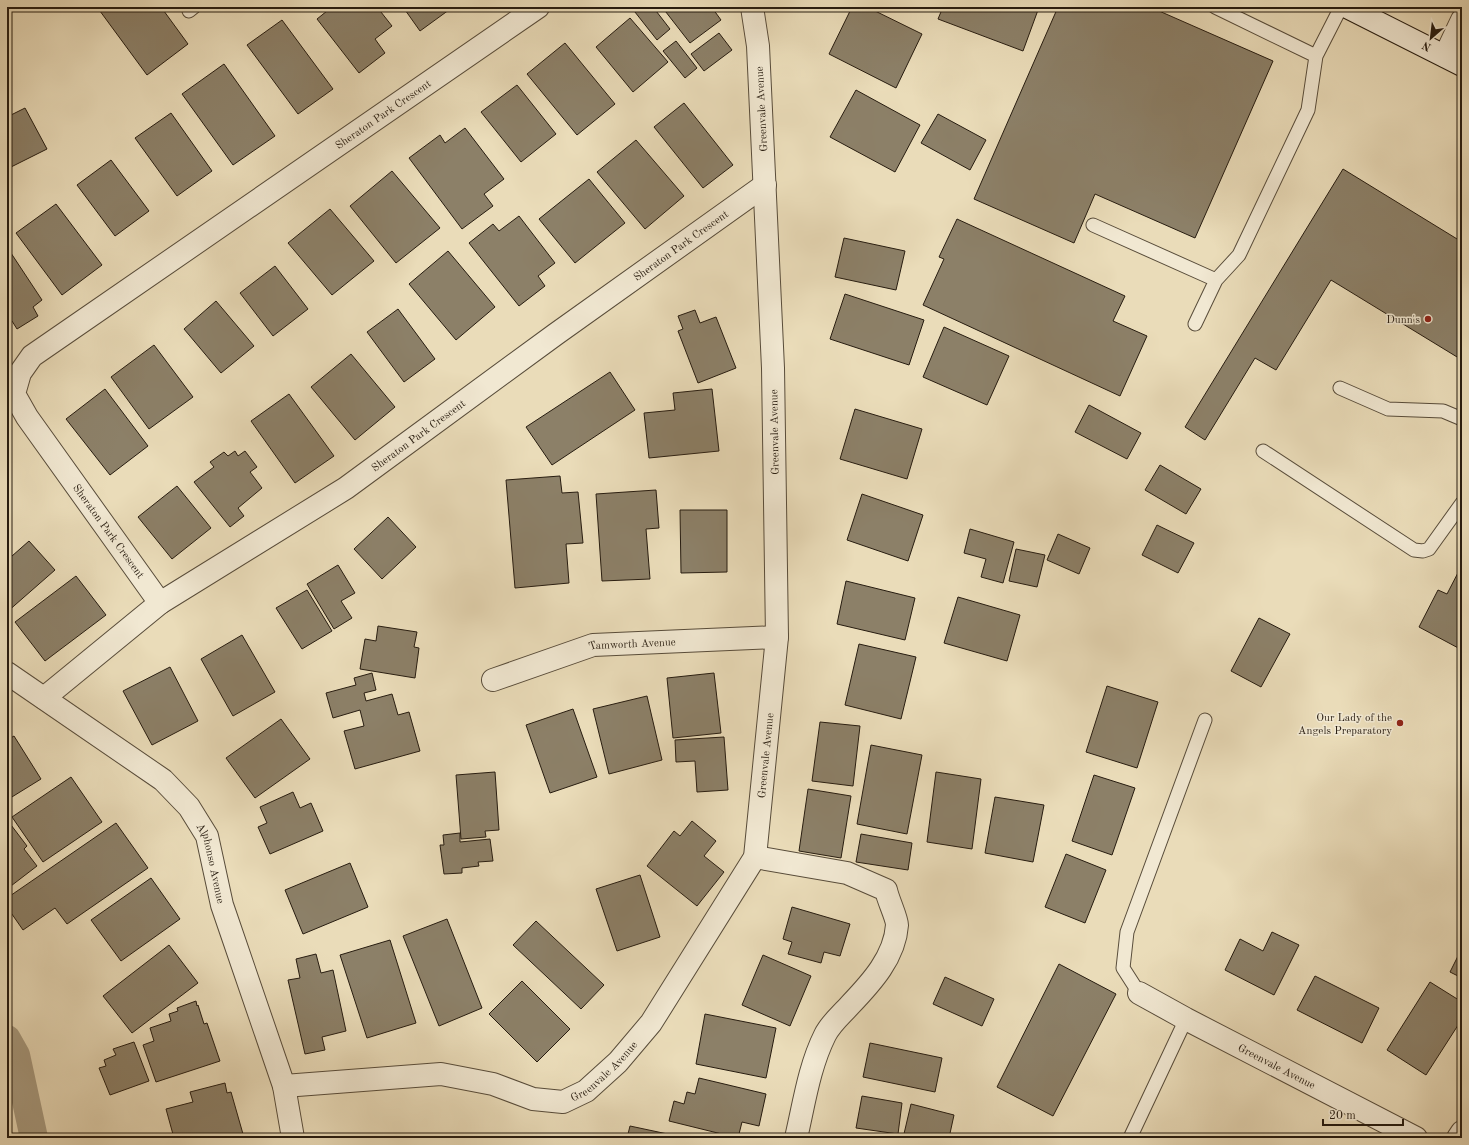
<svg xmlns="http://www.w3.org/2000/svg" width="1469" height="1145" viewBox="0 0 1469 1145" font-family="'Old Standard TT',serif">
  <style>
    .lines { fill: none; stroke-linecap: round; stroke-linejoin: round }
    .canal { stroke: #a89b80; stroke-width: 28 }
    .building { fill: #8c8068; stroke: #271c10 }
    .lane-casing { stroke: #584c3a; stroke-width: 15 }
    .street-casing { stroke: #584c3a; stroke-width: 24 }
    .secondary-casing { stroke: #271c10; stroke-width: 24 }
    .lane { stroke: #f1e8d2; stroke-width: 13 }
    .street { stroke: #f1e8d2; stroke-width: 22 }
    .secondary { stroke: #f1e8d2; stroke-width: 22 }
    .poi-dot { fill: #8f2418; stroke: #f1e8d2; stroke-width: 1.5 }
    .labels { text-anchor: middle; stroke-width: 3; stroke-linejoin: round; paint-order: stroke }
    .street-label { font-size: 11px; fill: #271c10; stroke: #f1e8d2 }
    .poi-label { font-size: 11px; fill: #271c10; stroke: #f1e8d2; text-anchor: end }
  </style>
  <rect width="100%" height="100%" fill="#eadcb9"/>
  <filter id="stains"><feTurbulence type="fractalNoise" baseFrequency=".005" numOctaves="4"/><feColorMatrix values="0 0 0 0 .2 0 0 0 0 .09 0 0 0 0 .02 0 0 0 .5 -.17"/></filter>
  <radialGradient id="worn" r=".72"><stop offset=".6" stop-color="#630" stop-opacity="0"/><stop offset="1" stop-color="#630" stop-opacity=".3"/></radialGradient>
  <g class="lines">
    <path class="canal" d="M7 1039 16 1055 34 1138"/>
  </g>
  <path class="building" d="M97 7H161L188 44 147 75Z
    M332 7H377L392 26 375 39 385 53 359 73 317 19Z
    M403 7H453L420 31Z
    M631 7H653L670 29 657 40Z
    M662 7H716L713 9 721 20 690 43Z
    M852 7H867L922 34 896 88 829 54Z
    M943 7H1030L1038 10 1023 51 938 19Z
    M1058 7H1150L1273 61 1195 238 1095 194 1074 243 974 199Z
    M630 18 668 62 633 92 596 47Z
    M282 20 333 89 298 114 247 45Z
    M719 33 732 50 704 71 691 54Z
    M676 41 697 68 685 78 663 51Z
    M565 43 615 104 577 135 527 74Z
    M224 64 275 136 233 165 182 94Z
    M517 85 556 134 521 162 481 112Z
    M856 90 920 125 895 172 830 137Z
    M684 103 733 165 703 188 654 127Z
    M25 108 47 149 7 169V117Z
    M171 113 212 171 177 196 135 138Z
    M938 114 986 140 970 170 921 143Z
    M465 128 504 179 484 194 493 206 462 229 409 158 440 135 445 143Z
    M636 140 684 196 645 229 597 172Z
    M111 160 149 211 115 236 77 185Z
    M1343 169 1462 242V360L1331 280 1276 370 1255 358 1205 440 1185 427Z
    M392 171 440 228 396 263 350 206Z
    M589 179 625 223 575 263 539 219Z
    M56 204 102 265 62 295 16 233Z
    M330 209 374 261 332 295 288 243Z
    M519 216 555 263 538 276 545 286 519 306 469 243 493 224 499 231Z
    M957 219 1125 296 1113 321 1147 336 1120 396 923 305 944 259 939 257Z
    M844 238 905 251 896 290 835 277Z
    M7 247 42 300 33 307 38 316 17 329 12 321 7 324Z
    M448 251 495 307 456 340 409 284Z
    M275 266 308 309 273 336 240 293Z
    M845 294 924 320 909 365 830 339Z
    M216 301 254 346 221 373 184 329Z
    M398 309 435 359 404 382 367 332Z
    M695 310 700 323 716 317 736 368 698 383 678 331 683 329 678 316Z
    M944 327 1009 356 987 405 923 377Z
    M154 345 193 397 149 429 111 377Z
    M351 354 395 407 355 440 311 387Z
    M610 372 635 410 552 465 526 427Z
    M105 389 148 446 110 475 66 419Z
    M712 389 719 451 649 458 644 413 675 410 673 393Z
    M289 394 334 456 295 483 251 421Z
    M1089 405 1141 433 1127 459 1075 432Z
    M855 409 922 429 907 479 840 459Z
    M235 451 238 456 245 451 257 467 250 472 262 488 238 508 244 516 230 527 194 482 214 467 210 462 224 452 228 456Z
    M1160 465 1201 489 1186 514 1145 490Z
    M560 476 562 493 578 492 583 543 566 544 569 583 515 588 506 480Z
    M177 486 211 528 172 559 138 517Z
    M656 490 659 528 646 529 650 579 602 581 596 494Z
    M862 494 923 515 908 561 847 540Z
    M680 510H727V572L681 573Z
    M388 517 416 547 382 579 354 549Z
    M1157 525 1194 543 1178 573 1142 555Z
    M970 529 1014 542 1003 583 981 577 986 559 964 553Z
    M1058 534 1090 548 1079 574 1047 560Z
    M29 541 55 570 7 612V549L12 556Z
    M1016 549 1045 555 1037 587 1009 581Z
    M338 565 355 593 341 601 352 618 334 629 307 584Z
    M1462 565V650L1419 627 1438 590 1447 594Z
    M76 576 106 615 45 661 15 622Z
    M846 581 915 598 905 640 837 624Z
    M307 590 332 631 302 649 276 608Z
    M958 597 1020 615 1007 661 944 643Z
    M1259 618 1290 634 1261 687 1231 671Z
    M378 626 417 632 414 647 419 648 415 678 360 669 365 639 376 641Z
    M242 635 275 692 233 716 201 659Z
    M859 644 916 657 901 719 845 705Z
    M170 667 198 721 152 745 123 691Z
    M372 673 376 690 364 693 366 701 392 694 398 715 409 712 420 751 355 769 344 731 364 726 360 710 333 718 326 693 356 685 354 678Z
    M714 673 721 733 673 738 667 678Z
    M1107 686 1158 702 1137 768 1086 752Z
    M647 696 662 760 609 774 593 709Z
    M573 709 597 777 550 793 526 725Z
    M281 719 310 759 255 798 226 758Z
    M820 722 860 726 853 786 812 781Z
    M14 736 41 779 7 800V740Z
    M724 737 728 790 697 792 695 761 676 762 675 740Z
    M871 745 922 755 907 834 857 824Z
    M495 772 499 830 485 831 486 837 461 839 456 775Z
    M936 772 981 779 972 849 927 842Z
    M1094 775 1135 788 1112 855 1072 841Z
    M71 777 102 822 43 862 12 817Z
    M808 789 851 796 841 858 799 851Z
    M293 792 300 808 311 803 323 831 270 854 258 827 267 823 260 807Z
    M995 797 1044 805 1033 862 985 853Z
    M8 821 27 846 24 849 37 866 7 889Z
    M692 821 716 841 704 856 724 872 697 906 647 866 674 831 680 836Z
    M116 823 148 868 67 924 55 908 23 930 7 907V898Z
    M460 833V842L490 839 493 861 478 862 479 866 462 868V873L444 874 440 845H444L443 835Z
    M861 834 912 843 908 870 856 862Z
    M1066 854 1106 870 1085 923 1045 907Z
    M350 863 368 907 303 934 285 890Z
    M640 875 660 937 617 951 596 889Z
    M151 878 180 919 121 961 91 920Z
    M792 907 850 924 840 956 824 952 821 963 788 954 792 942 783 939Z
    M447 919 482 1008 439 1026 403 936Z
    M536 921 604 985 581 1009 513 945Z
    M1272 932 1299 945 1274 995 1225 970 1240 939 1263 951Z
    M390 940 416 1023 367 1038 340 955Z
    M169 945 198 983 132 1033 103 996Z
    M1462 948V978L1450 972Z
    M316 954 321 973 333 970 346 1031 322 1037 325 1050 305 1054 288 980 300 978 296 959Z
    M763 955 811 976 790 1026 742 1005Z
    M1059 964 1116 994 1053 1116 997 1087Z
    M1315 976 1379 1008 1362 1043 1297 1010Z
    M945 977 994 999 982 1026 933 1004Z
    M522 981 570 1029 537 1062 489 1014Z
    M1430 982 1462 1002V1019L1426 1075 1387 1050Z
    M196 1001 197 1006 198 1005 204 1024 207 1023 220 1061 156 1082 143 1045 154 1041 150 1028 171 1021 169 1014 178 1011 177 1008Z
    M705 1014 776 1028 766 1078 696 1064Z
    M134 1042 149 1081 110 1095 99 1068 106 1066 104 1060 116 1055 113 1049Z
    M870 1043 942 1058 935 1092 863 1077Z
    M699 1078 766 1094 759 1126 742 1122 738 1138 669 1121 674 1101 684 1104 687 1092 695 1094Z
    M225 1083 227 1093 231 1092 243 1134 227 1138H174L166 1109 193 1102 190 1092Z
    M862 1096 902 1103 898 1134 856 1128Z
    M911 1104 954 1115 949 1138H903Z
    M630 1126 677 1136V1138H627Z"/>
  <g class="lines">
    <defs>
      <path id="lane" d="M1215 7 1316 56
        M189 11 194 7
        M1093 225 1216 280
        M1195 324 1216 280 1239 255 1308 110 1316 56 1341 7
        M1340 388 1388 409 1443 411 1462 419
        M1263 451 1414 550 1423 551 1429 549 1462 503
        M1139 993 1123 968 1127 932 1205 720
        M1130 1138 1186 1019"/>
      <g id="street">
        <path d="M1445 56 1462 20"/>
        <path id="s1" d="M160 603 27 417 14 394 20 373 32 356 538 7"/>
        <path id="s2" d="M7 673 163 780 189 807 207 836 222 905 284 1086 293 1138"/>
        <path id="s3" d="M493 680 593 645 777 637"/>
        <path id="s4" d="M44 698 160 603 346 488 556 334 765 185"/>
        <path d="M755 857 847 873 886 890C888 900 897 918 897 925 895 957 871 983 850 1005 841 1015 831 1023 825 1035 809 1067 804 1104 796 1138"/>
        <path id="s5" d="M1139 993 1186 1019 1416 1138"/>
        <path id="s6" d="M284 1086 441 1074 493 1084 533 1099 563 1102 586 1091 618 1062 651 1023 755 857 777 637 773 368 758 46 752 7"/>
        <path d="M1458 1138 1462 1132"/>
      </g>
      <path id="secondary" d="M1347 7 1462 65"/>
    </defs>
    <use href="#lane" class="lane-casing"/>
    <use href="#street" class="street-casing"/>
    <use href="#secondary" class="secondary-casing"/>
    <use href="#lane" class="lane"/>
    <use href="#street" class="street"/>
    <use href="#secondary" class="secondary"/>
  </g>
  <g class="poi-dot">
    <circle cx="1428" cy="319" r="4"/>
    <circle cx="1400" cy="723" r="4"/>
  </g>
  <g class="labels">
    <g class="street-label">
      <text transform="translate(761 109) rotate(-93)" y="4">Greenvale Avenue</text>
      <text dy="4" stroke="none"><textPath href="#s1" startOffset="724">Sheraton Park Crescent</textPath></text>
      <text dy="4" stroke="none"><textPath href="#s4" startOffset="782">Sheraton Park Crescent</textPath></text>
      <text transform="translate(774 432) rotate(-91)" y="4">Greenvale Avenue</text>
      <text dy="4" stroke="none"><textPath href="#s4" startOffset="458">Sheraton Park Crescent</textPath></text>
      <text transform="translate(109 531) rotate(54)" y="4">Sheraton Park Crescent</text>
      <text dy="4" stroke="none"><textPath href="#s3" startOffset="145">Tamworth Avenue</textPath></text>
      <text dy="4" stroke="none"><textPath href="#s6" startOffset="701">Greenvale Avenue</textPath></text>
      <text dy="4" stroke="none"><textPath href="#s2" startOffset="288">Alphonso Avenue</textPath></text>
      <text dy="4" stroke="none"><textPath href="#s5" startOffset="156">Greenvale Avenue</textPath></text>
      <text dy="4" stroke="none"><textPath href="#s6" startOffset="335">Greenvale Avenue</textPath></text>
    </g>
    <g class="poi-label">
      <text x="1420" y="323">Dunn's</text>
      <text x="1392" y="721">Our Lady of the<tspan x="1392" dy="13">Angels Preparatory</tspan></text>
    </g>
  </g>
  <rect width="1469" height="1145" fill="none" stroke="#eadcb9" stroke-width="24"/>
  <rect x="8" y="8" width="1453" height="1129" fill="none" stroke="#271c10" stroke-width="2"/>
  <rect x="12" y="12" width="1445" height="1121" fill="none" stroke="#271c10"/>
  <g transform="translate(1431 38) rotate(208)" stroke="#f1e8d2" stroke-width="3" paint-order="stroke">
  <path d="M0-3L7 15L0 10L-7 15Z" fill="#271c10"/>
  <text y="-6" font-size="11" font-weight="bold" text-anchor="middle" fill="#271c10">N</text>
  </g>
  <path d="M1323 1119v6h80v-6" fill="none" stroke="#271c10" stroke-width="2"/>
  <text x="1329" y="1119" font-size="12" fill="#271c10" stroke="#f1e8d2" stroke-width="3" paint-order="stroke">20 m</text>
  <rect width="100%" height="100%" filter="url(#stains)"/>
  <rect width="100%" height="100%" fill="url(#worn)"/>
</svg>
